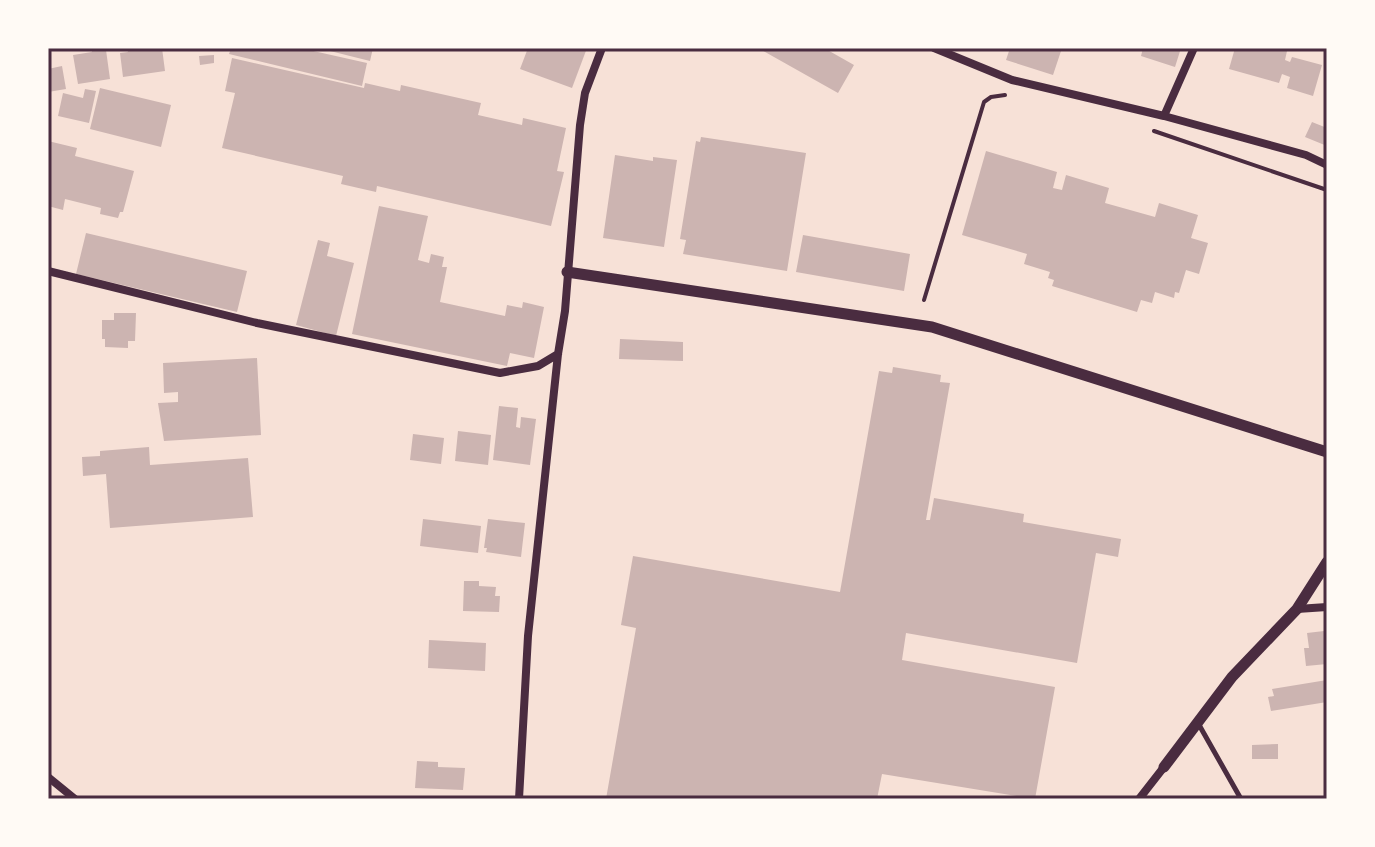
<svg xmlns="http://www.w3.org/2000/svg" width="1375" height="847" viewBox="0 0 1375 847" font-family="Inter,sans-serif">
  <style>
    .building { fill: #ccb4b1 }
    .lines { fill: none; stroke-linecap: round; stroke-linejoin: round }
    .path { stroke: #4a2c40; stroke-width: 4 }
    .service { stroke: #4a2c40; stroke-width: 5 }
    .minor { stroke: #4a2c40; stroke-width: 8 }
    .tertiary { stroke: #4a2c40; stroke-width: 11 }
    .neatline { fill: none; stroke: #4a2c40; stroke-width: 3 }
  </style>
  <rect width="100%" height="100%" fill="#f7e1d7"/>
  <path class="building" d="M91 48 106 50 110 79 78 84 73 55 92 52Z
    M127 48H162L165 71 123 77 120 53 128 52Z
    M231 48H300L367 63 362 86 229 54Z
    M318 48H373L370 61Z
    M528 48H587L572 88 520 69Z
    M758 48H824L854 65 838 93Z
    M1010 48H1052L1061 51 1053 75 1006 60Z
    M1143 48H1181L1175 67 1141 56Z
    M1235 48H1277L1287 51 1285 60 1290 62 1292 57 1322 65 1313 96 1287 88 1290 77 1282 74 1279 83 1229 69Z
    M214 55V63L200 65 199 56Z
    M232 58 364 88 365 83 400 91 401 85 481 103 478 115 522 125 523 118 566 128 557 171 564 172 551 226 377 186 376 192 341 184 343 176 222 148 235 93 225 91Z
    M62 66 66 89 48 92V69Z
    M100 88 171 105 161 147 90 129Z
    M85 89 96 91 89 123 58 116 63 93 83 98Z
    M1312 122 1327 128V146L1305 137Z
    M701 137 806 153 787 271 683 254 686 240 680 239 696 141 700 142Z
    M48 141 77 148 75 156 134 171 123 212H120L118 218 100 214 101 208 65 199 63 210 48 206Z
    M986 151 1057 172 1053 188 1062 190 1066 175 1109 188 1105 203 1155 217 1159 203 1198 215 1191 238 1208 243 1199 274 1186 270 1179 293 1175 292 1174 298 1155 292 1152 303 1141 300 1137 312 1052 286 1054 280 1048 278 1050 272 1024 264 1027 254 962 235Z
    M615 155 653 161V157L677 160 664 247 603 238Z
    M379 206 428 216 418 260 429 263 431 254 444 257 442 267H447L440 302 505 316 507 305 522 308 523 302 544 307 534 358 510 353 507 366 352 334Z
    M86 233 247 271 237 312 76 274Z
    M803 235 910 254 904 291 796 272Z
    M318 240 330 243 327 256 354 263 336 336 296 325Z
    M114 313H136L135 341H128V348L105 347V339H102V320H114Z
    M620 339 683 342V361L619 359Z
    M257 358 261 435 164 441 158 403 178 402V392L164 393 163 363Z
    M893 367 941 375 940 382 950 383 926 520H930L934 498 1024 514 1023 522 1121 539 1118 557 1096 553 1077 663 906 633 902 660 1055 687 1035 799 882 774 877 799H606L636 628 621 625 633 556 840 592 879 371 892 373Z
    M499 406 518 408 516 427 520 428 521 417 536 419 530 465 493 460Z
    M458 431 491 435 488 465 455 461Z
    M413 434 444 438 441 464 410 460Z
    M149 447 150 465 248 458 253 517 110 528 106 474 83 476 82 457 100 456V451Z
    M423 519 481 526 478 553 420 546Z
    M488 519 525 523 521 557 486 552 487 548H484Z
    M464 581H479V586L496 587 495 596H500L499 612 463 611Z
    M1324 631 1327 635V664L1306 666 1304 648H1309L1307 633Z
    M429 640 486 643 485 671 428 668Z
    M1327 680V702L1271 711 1268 697 1274 696 1272 689Z
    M1278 744V759H1252V745Z
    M417 761 438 762V767L465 768 463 790 415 788Z"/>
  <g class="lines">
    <path class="path" d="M1154 131 1327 190
      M924 300 984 102 991 97 1005 95"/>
    <path class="service" d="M1198 723 1241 799"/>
    <path class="minor" d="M934 48 1012 80 1164 116 1194 48
      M1164 116 1306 155 1327 165
      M48 271 257 323 500 373 538 366 558 354
      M1297 609 1327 607
      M48 777 75 799
      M519 799 528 636 558 354 565 311 580 125 585 93 602 48
      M1139 799 1164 767"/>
    <path class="tertiary" d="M567 272 932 327 1327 452
      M1164 767 1232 677 1297 609 1327 562"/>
  </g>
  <rect width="1375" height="847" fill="none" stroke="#fffaf5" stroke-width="100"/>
  <rect x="50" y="50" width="1275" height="747" class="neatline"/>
</svg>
